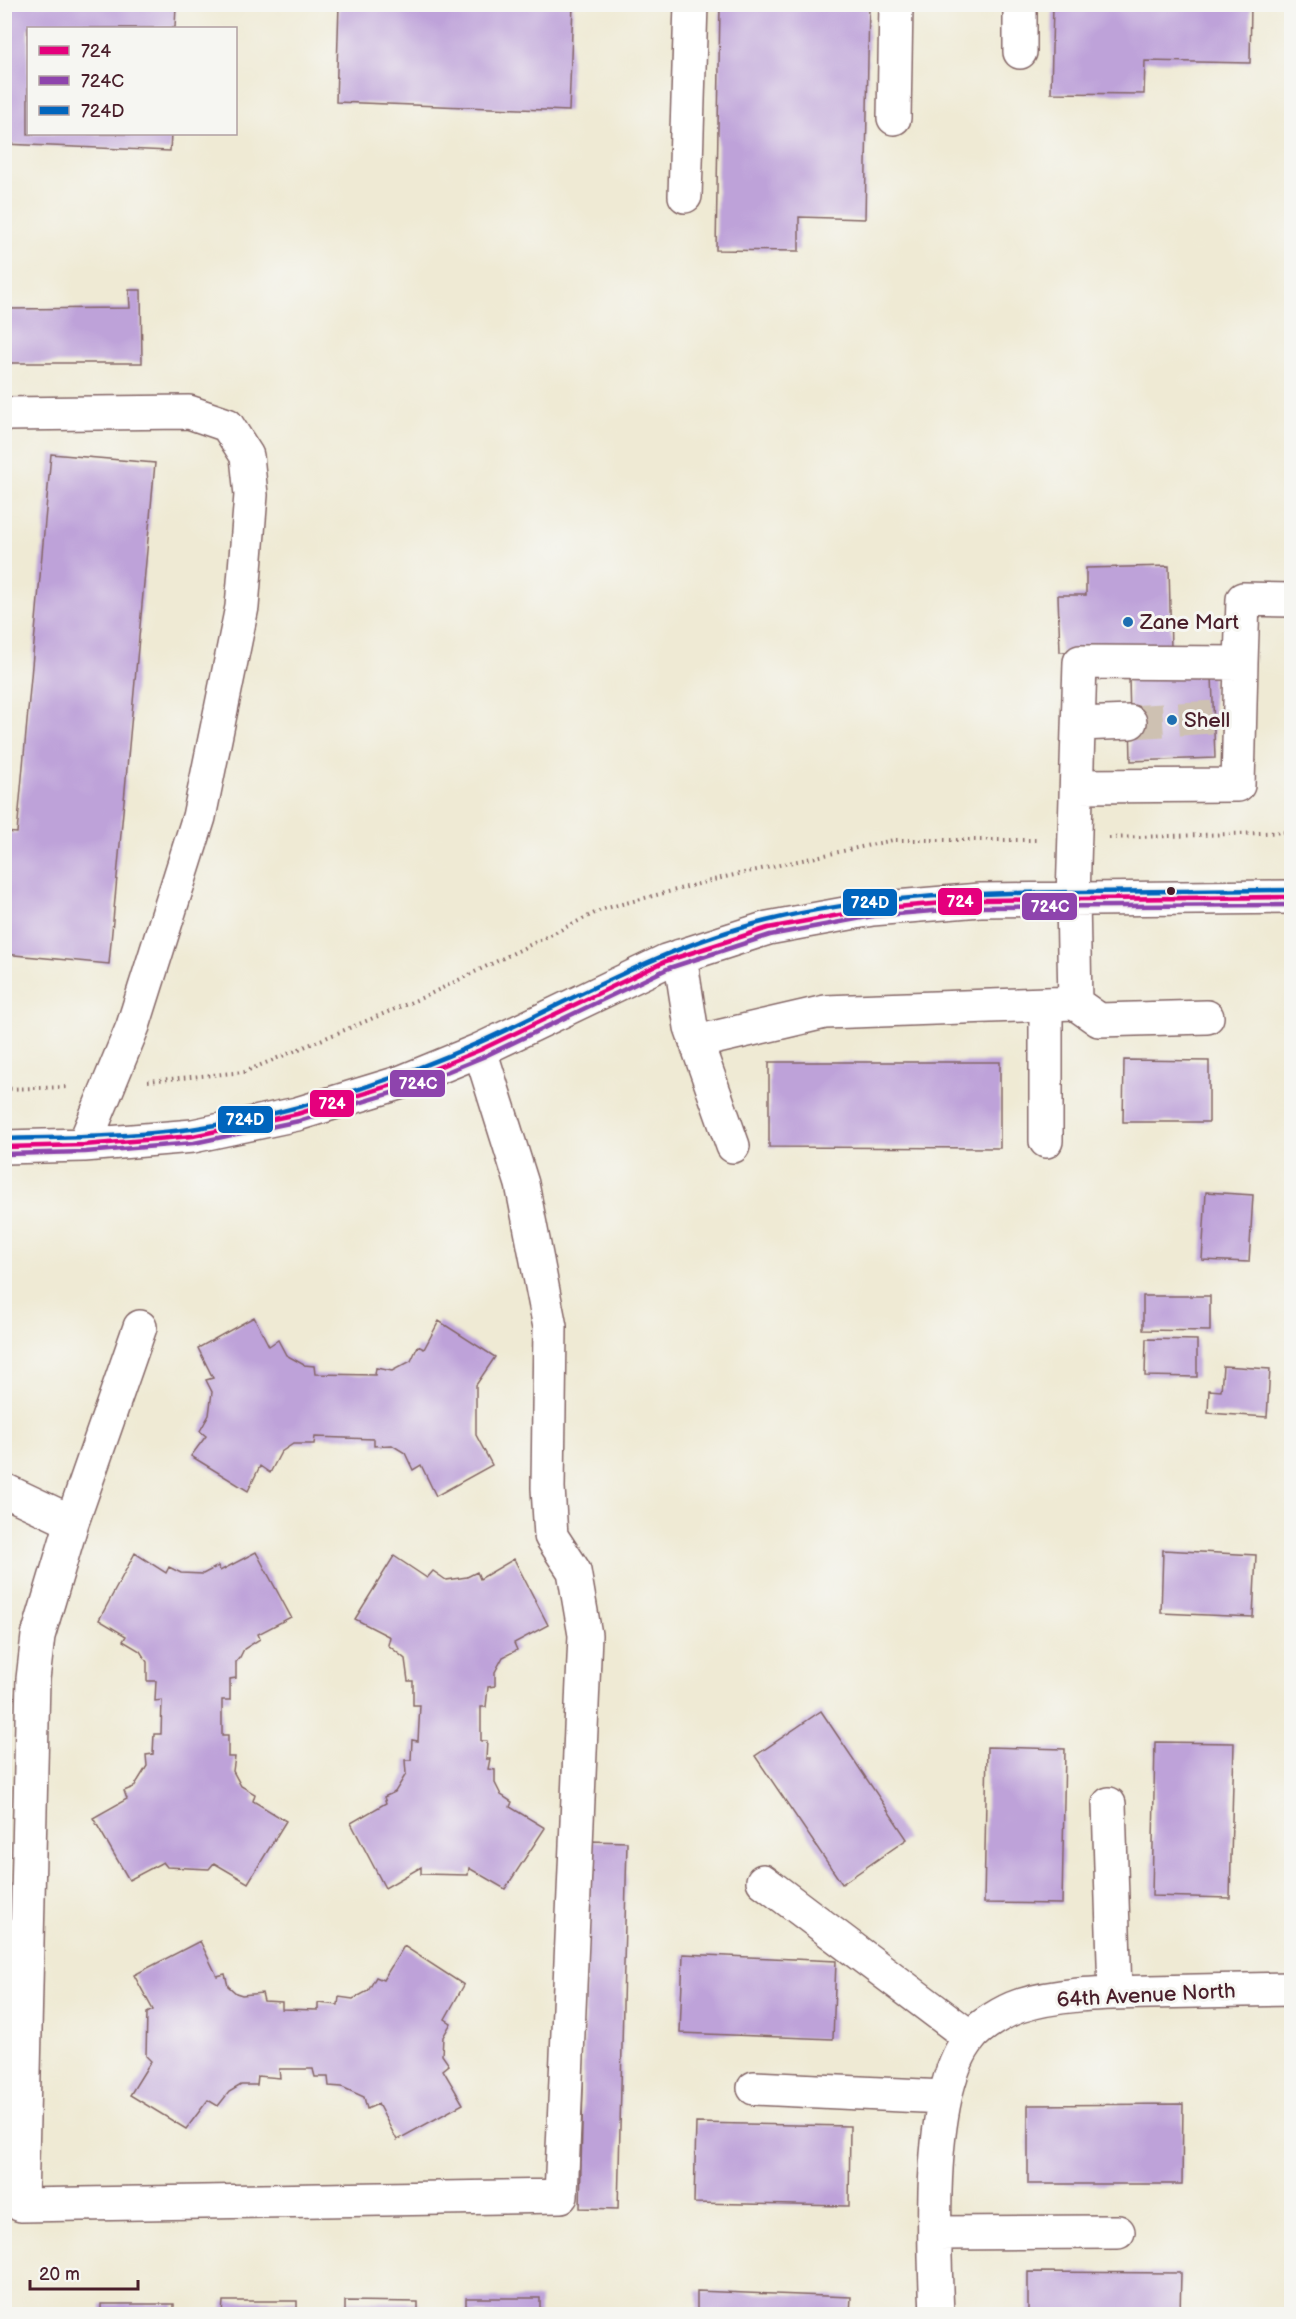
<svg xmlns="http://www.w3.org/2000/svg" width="1296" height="2319" viewBox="0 0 1296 2319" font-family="'Balsamiq Sans',sans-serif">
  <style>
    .building { fill: #bea2d9 }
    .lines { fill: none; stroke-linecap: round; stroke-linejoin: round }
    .minor-tunnel { stroke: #cec1b2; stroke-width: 33; stroke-dasharray: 33 16; stroke-linecap: butt }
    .minor-casing { stroke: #846666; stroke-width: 36 }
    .path { stroke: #846666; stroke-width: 4; stroke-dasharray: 1.5 4.5; stroke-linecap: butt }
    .minor { stroke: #fff; stroke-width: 33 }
    .bus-1-casing { stroke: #f6f6f2; stroke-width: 9 }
    .bus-2-casing { stroke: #f6f6f2; stroke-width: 9 }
    .bus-3-casing { stroke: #f6f6f2; stroke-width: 9 }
    .bus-1 { stroke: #e5007d; stroke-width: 4.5 }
    .bus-2 { stroke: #8e44ad; stroke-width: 4.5 }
    .bus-3 { stroke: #0065bd; stroke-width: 4.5 }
    .poi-dot { fill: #1f6fb2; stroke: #f6f6f2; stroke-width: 2 }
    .bus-dot { fill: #4a1f2b; stroke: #f6f6f2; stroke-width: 2 }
    .labels { text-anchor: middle; stroke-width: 6; stroke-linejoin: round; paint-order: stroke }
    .poi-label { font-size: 21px; fill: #4a1f2b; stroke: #f6f6f2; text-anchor: start }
    .street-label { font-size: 21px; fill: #4a1f2b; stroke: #f6f6f2 }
    .line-badge { stroke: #f6f6f2; stroke-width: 2 }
    .badge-label { font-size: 16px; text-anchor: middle; font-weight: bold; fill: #fff }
  </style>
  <rect width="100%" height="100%" fill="#f6f6f2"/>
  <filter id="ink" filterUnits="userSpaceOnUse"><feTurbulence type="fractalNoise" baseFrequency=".0167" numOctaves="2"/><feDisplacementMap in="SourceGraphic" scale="12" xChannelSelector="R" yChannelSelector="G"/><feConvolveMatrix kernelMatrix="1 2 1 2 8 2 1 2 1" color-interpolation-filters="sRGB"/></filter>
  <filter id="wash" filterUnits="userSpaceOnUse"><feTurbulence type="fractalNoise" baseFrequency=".008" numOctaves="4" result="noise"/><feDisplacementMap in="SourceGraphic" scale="24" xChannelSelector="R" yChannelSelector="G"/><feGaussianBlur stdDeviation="1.35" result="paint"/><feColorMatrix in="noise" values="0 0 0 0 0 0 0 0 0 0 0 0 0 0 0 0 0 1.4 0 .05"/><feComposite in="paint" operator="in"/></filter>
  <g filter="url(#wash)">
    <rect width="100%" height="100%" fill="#efead4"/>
    <g id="blocks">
      <path class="building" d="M339 4H573L569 111 336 102Z
        M1053 4H1251L1250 63 1145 61 1144 94 1051 93Z
        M4 5H176L175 28H28V134H171L170 151 4 144Z
        M720 5H869L865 219 799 217V251L716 250Z
        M129 290H141L142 363H4V309L130 308Z
        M51 454 155 463 109 964 4 954V832L17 833Z
        M1169 566 1171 649 1060 652 1058 595H1086V568Z
        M1212 675 1215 758 1131 761 1129 678Z
        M1124 1060 1209 1061V1122H1123Z
        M769 1062H1000V1148L769 1147Z
        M1206 1192 1253 1195 1249 1262 1202 1260Z
        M1143 1296H1210V1331L1143 1330Z
        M254 1317 269 1346 278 1340 286 1355 304 1365 314 1366 315 1374 375 1375 376 1368 392 1371 411 1361 418 1346 424 1349 439 1321 495 1357 476 1385V1435L492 1465 436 1496 421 1465 413 1470 405 1453 392 1445 374 1446V1439L315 1437 314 1444H293L281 1452 270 1473 260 1466 248 1491 191 1456 206 1436 200 1431 209 1415 212 1392 206 1380 213 1378 198 1348Z
        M1146 1339 1197 1340V1377L1145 1376Z
        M1223 1366 1270 1369 1267 1417 1208 1413 1209 1390 1221 1391Z
        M1163 1550 1256 1555 1253 1617 1161 1613Z
        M256 1552 291 1617 258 1634 260 1639 244 1649 240 1657 236 1662V1678L230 1679V1700H222V1735H228V1757H235L233 1771 241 1786 255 1794 253 1801 286 1821 248 1883 214 1863 209 1869 167 1867 163 1862 129 1880 93 1818 127 1799 124 1791 134 1787 147 1766 146 1755 153 1754 154 1734H161L162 1700 155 1701 156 1681H147V1662L140 1651 123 1641 126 1636 99 1620 135 1553 166 1573 169 1567 181 1573 203 1574 218 1566 220 1571Z
        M394 1556 427 1578 433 1571 446 1580 467 1577 477 1572 480 1579 514 1559 548 1625 514 1643 517 1650 503 1657 495 1672V1686L488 1687 486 1707H481V1741H487L486 1759H490L488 1769 495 1770V1783L501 1795 512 1802 510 1807 545 1828 505 1889 469 1868 468 1875 421 1874V1867L385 1888 351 1823 386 1803 384 1797 395 1792 406 1774 405 1760H411L412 1740 418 1741 420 1705H413V1681H408L405 1659 388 1645 390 1637 355 1619Z
        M821 1711 907 1839 842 1884 755 1756Z
        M1155 1742 1234 1743 1230 1898 1152 1896Z
        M987 1747 1065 1749 1062 1904 984 1903Z
        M589 1841 627 1842 618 2209 580 2208Z
        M200 1941 217 1976 225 1974 228 1986 236 1993 242 1995 262 1993 264 2001 282 2002V2009L318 2010V2003L338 2005 339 1997 353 1999 368 1991 376 1977 383 1980 404 1946 464 1985 445 2019 451 2023 443 2037 442 2055 449 2065 443 2070 463 2104 397 2140 378 2104 367 2109 364 2097 342 2087 329 2086 328 2077H315L313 2069H279L280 2078 258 2076 257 2085H241L229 2092 218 2106 208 2100 186 2129 130 2095 151 2061 146 2056 147 2013 153 2010 134 1975Z
        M683 1954 836 1961 833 2039 680 2033Z
        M1183 2104 1182 2184H1028V2105Z
        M696 2123 850 2126 849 2206 694 2203Z
        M1028 2272 1181 2273 1180 2314H1028Z
        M697 2291 851 2297 850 2314H697Z
        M466 2298H540V2314H466Z
        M223 2301H297V2314H222Z
        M345 2301 418 2302V2314H345Z
        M101 2304H174V2314H101Z"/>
    </g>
  </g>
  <g filter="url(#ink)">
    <use href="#blocks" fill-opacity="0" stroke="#846666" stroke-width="1.5"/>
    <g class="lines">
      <path class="minor-tunnel" d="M1130 722 1214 717"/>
      <defs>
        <path id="minor" d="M1020 52V4
          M894 118 896 4
          M685 196 691 4
          M4 414 189 412 227 425 247 456 251 495 242 607 199 817 133 1026 84 1145
          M1079 724 1130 722
          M1077 786 1238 785 1241 663
          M680 956 691 1027 733 1146
          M1075 1003 1073 899 1080 662 1241 663 1243 599 1292 600
          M696 1042 825 1012 1075 1003 1099 1020 1207 1017
          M1046 1141V1004
          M4 1147 84 1145 193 1136 297 1114 402 1082 480 1050 666 961 768 928 872 909 980 900 1292 897
          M140 1327 72 1522 38 1636 33 1679 21 2205 561 2196 585 1635 574 1571 551 1536 548 1488 550 1327 522 1184 480 1050
          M4 1490 72 1522
          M1109 1804 1115 1993
          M763 1881 970 2037
          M754 2088 944 2097
          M936 2233 1118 2232
          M937 2314C934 2245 926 2092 970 2038 979 2026 1004 2011 1019 2006 1060 1993 1108 1993 1150 1992 1197 1991 1244 1990 1292 1989"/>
      </defs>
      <use href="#minor" class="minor-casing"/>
      <path class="path" d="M1109 838 1292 832
        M148 1081 244 1072 426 996 603 909 725 877 893 840H1039
        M4 1089 69 1087"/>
      <use href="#minor" class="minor"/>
      <defs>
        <path id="bus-1" d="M4 1147 84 1145 193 1136 297 1114 402 1082 480 1050 666 961 768 928 872 909 980 900 1292 897"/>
        <path id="bus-2" d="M4 1154 85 1152 194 1143 299 1121 405 1089 483 1057 669 968 770 935 873 916 980 907 1292 905"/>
        <path id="bus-3" d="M4 1139C66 1138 129 1137 191 1129 289 1115 388 1083 478 1043 573 1000 664 946 766 921 868 895 974 893 1078 892 1149 891 1220 890 1292 890"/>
      </defs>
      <use href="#bus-1" class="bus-1-casing"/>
      <use href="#bus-2" class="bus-2-casing"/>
      <use href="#bus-3" class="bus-3-casing"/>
      <use href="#bus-1" class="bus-1"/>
      <use href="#bus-2" class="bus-2"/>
      <use href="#bus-3" class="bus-3"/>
    </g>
  </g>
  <g class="poi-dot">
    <circle cx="1128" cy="622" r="6"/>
    <circle cx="1172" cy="720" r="6"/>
  </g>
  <circle class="bus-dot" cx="1171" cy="891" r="5"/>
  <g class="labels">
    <g class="poi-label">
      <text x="1140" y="629">Zane Mart</text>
      <text x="1184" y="727">Shell</text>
    </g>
    <g class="street-label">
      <text transform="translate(1146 1995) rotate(-3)" y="7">64th Avenue North</text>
    </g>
  </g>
  <g class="line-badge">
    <rect x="937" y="887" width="46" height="29" rx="6" fill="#e5007d"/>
    <rect x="842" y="888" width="56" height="29" rx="6" fill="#0065bd"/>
    <rect x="1021" y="892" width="57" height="29" rx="6" fill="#8e44ad"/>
    <rect x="389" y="1069" width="57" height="29" rx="6" fill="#8e44ad"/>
    <rect x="309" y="1089" width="46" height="29" rx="6" fill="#e5007d"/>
    <rect x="217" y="1105" width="57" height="29" rx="6" fill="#0065bd"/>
  </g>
  <g class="badge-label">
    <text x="960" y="907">724</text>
    <text x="870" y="908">724D</text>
    <text x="1050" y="912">724C</text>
    <text x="418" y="1089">724C</text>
    <text x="332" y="1109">724</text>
    <text x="245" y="1125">724D</text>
  </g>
  <rect width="1296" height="2319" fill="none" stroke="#f6f6f2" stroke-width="24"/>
  <rect x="27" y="27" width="210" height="108" fill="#f6f6f2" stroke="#b1a0a2" stroke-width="1.5"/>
  <rect x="39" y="46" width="30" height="9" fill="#e5007d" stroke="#b1a0a2" stroke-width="1.5"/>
  <text x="81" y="57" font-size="18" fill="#4a1f2b">724</text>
  <rect x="39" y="76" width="30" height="9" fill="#8e44ad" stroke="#b1a0a2" stroke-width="1.5"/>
  <text x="81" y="87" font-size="18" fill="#4a1f2b">724C</text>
  <rect x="39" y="106" width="30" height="9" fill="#0065bd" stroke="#b1a0a2" stroke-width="1.5"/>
  <text x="81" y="117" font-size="18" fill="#4a1f2b">724D</text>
  <path d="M30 2280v9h108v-9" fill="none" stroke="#4a1f2b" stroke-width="3"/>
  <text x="39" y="2280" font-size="18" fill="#4a1f2b" stroke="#f6f6f2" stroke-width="4.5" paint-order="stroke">20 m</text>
</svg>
